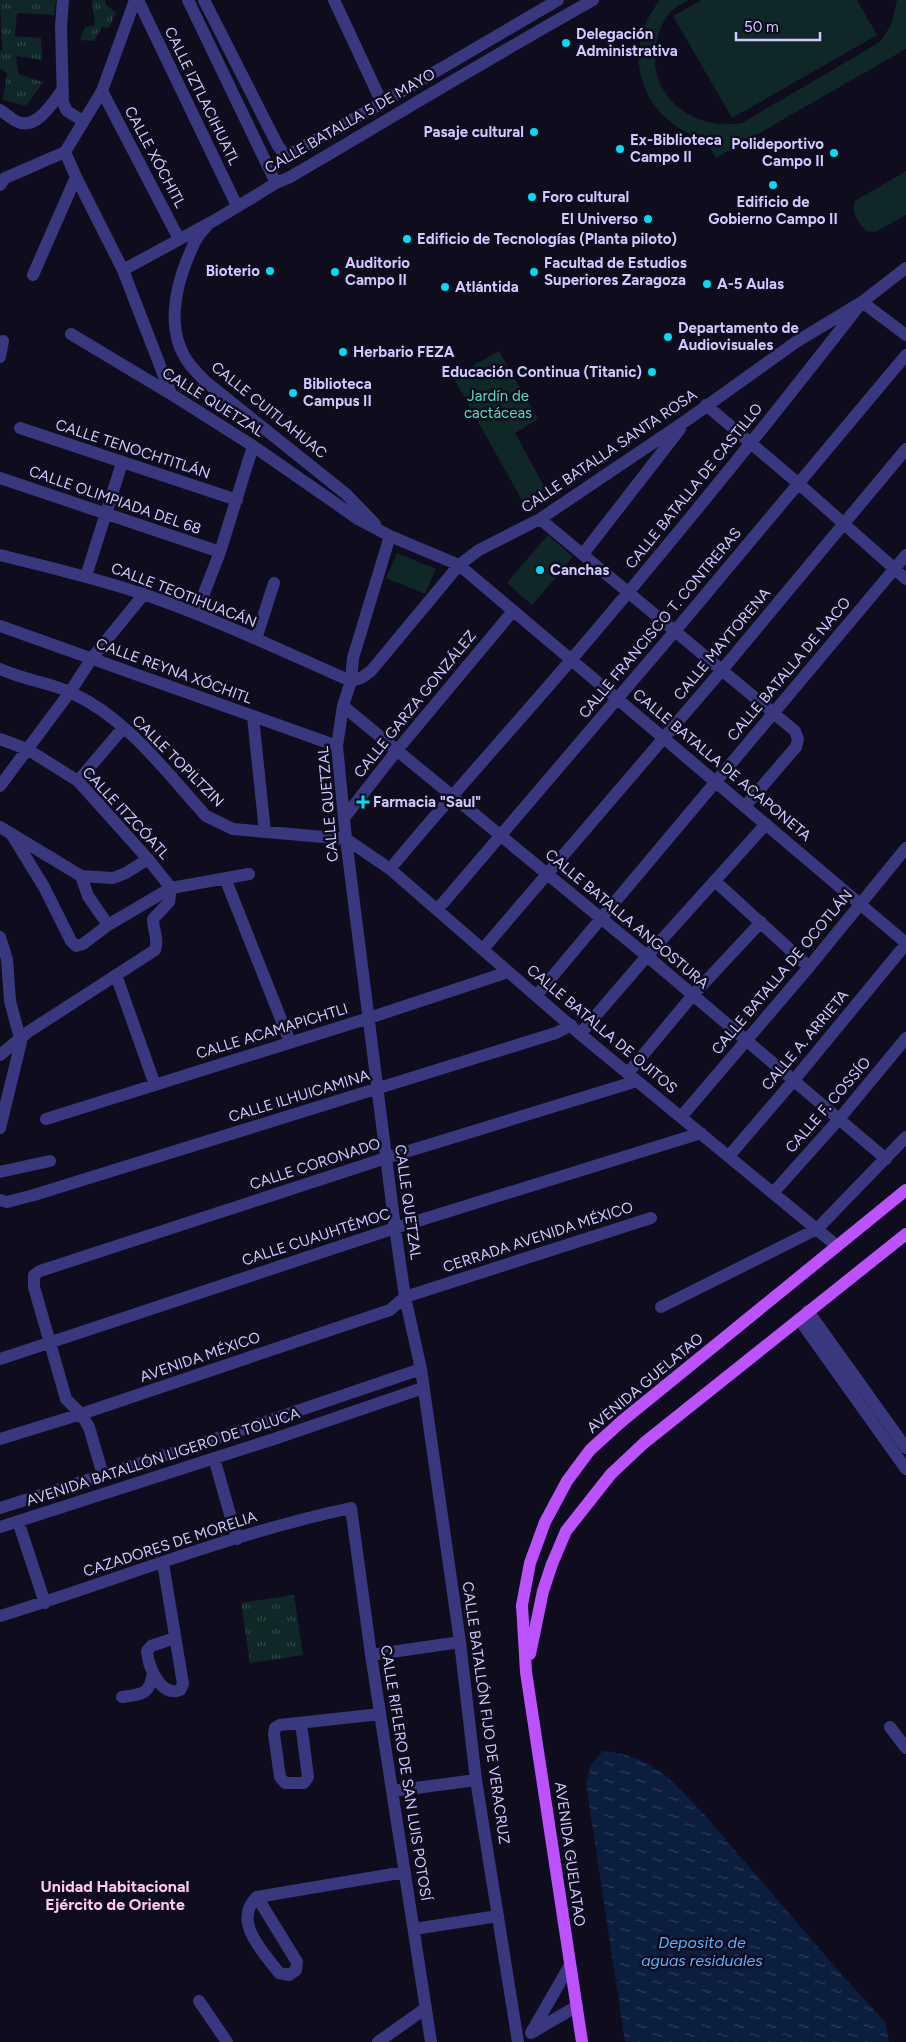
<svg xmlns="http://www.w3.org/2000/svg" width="906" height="2042" viewBox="0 0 906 2042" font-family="Figtree,sans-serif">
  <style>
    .grass { fill: url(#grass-tufts) }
    .garden { fill: #0f2827 }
    .water { fill: url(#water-ripples) }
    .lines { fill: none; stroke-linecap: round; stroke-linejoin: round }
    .minor { stroke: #39377d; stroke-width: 12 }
    .major { stroke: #bc51fe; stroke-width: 12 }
    .poi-dot { fill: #01dcf3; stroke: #0f0c1e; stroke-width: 2 }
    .labels { text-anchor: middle; stroke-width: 5; stroke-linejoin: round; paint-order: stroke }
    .poi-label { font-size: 15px; font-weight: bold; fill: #cfc9ff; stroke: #0f0c1e; text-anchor: start }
    .street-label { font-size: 15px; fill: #cfc9ff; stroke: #0f0c1e }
    .park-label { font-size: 15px; fill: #56ddbb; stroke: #0f0c1e }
    .neighbourhood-label { font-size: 16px; font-weight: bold; fill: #ffcbec; stroke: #0f0c1e }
    .water-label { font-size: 16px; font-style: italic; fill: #58b2fe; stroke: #0f0c1e }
  </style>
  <defs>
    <pattern id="grass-tufts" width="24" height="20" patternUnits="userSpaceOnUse" patternTransform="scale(1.25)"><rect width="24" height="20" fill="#0f2827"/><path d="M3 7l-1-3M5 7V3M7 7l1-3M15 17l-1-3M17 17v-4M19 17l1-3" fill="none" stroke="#314647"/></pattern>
    <pattern id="water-ripples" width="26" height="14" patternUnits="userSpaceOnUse" patternTransform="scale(1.25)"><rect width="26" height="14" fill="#0b1e3e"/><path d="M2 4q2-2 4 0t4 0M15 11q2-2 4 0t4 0" fill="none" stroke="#2e3d5b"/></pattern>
  </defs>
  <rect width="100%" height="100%" fill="#0f0c1e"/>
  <path class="grass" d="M0 0H56L54 15 17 13 15 36 41 38 42 60 16 56 18 74 43 82 26 106 3 100 7 73 0 68V51L2 50Z
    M92 0H106L105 4 116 13 109 28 102 27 94 41 80 40 85 27 95 25Z
    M294 1595 303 1655 250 1663 241 1603Z"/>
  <path class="garden" d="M660 0H689C684 3 677 6 673 10 664 17 659 30 657 40 644 94 691 132 742 123L880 42 891 25 897 0H906V49L716 158 707 143 709 141C644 124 616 55 660 0Z
    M702 0H857L877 35 732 118 673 16Z
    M906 171V215L875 232 867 231C858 224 851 213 855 201Z
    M499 351 538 419 515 433 546 490 523 502 453 377Z
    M548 535 573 557 532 605 507 583Z
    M397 553 436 569 425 594 386 578Z"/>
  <path class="water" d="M603 1751C651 1756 669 1777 701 1811L842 1975 885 2022 889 2042H625L586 1784 591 1765Z"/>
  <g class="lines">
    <path class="minor" d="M63 0 61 26 63 103 67 111 83 121
      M138 0 237 206
      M188 0 276 183
      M204 0 278 146 286 156 382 103 558 0
      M334 0 382 103
      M102 91 179 239
      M0 110C5 113 10 118 16 121 36 132 53 102 63 89
      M65 152 76 177 123 270 171 394
      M65 152 102 91 135 0
      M0 185 5 178 65 152
      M206 227C196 236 192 248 187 260 174 292 167 332 188 362 193 369 200 376 206 382L346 494 375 524
      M123 270 217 219 276 183 290 177C391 118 491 57 593 0
      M33 275 76 177
      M71 334 171 394 253 446 358 519 390 536 459 565 906 943
      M0 357 3 341
      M706 405 799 484 906 579
      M20 428 237 500
      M0 478 220 552
      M540 519 795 731 798 739 796 747 746 805
      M390 536 353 658 351 681 343 706 337 746 346 839 395 1228 405 1297 421 1369 460 1642 476 1780 518 2042
      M583 554 680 429
      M0 555C48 567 96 578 143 594 214 618 282 651 351 681L361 678 371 671 459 565 479 550 540 519 687 420 796 342 862 302 906 268
      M86 576 122 463
      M196 614 220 552 253 446
      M0 626 337 746
      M256 639 274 583
      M0 669C23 680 49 682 72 693 128 719 166 772 206 816L233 829 346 839 390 869 580 1034 837 1246
      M343 706 647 956 886 1159
      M253 717 265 832
      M0 739 27 749 78 781 148 859 171 888
      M78 781 123 728
      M0 786 70 692 92 658 144 594
      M344 818 398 749 513 611
      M0 827 81 876 113 878 126 873 148 859
      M12 835 44 887 71 941 76 946 83 944 108 925 171 888 249 874
      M390 869C449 798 511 730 571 660 671 543 768 423 862 302L906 335
      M81 876 88 896 108 925
      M225 878 290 1042
      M715 881 809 967
      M437 910 675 631 906 355
      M0 937 7 959 10 1001 21 1042 0 1128
      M483 949 722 670 906 449
      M116 975 155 1085
      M536 996 906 555
      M580 1034 647 956 766 824
      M0 1055 28 1032 155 950C159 939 153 930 153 919L169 902 171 888
      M628 1073 693 995 761 922
      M681 1117 809 967 906 848
      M46 1119 369 1018 508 972
      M729 1156 794 1080 906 944
      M0 1172 50 1161
      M773 1193 840 1118 906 1038
      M0 1200 7 1202 34 1195 556 1033 571 1025
      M661 1307 817 1229 906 1137
      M808 1311 906 1448
      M799 1319 906 1469
      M0 1359 395 1228 701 1133
      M0 1439 81 1414 390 1310 405 1297 651 1218
      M214 1458 237 1539
      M103 1475 89 1427 81 1414 66 1399 34 1287V1275L40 1271 386 1158 637 1081
      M0 1508 194 1446 421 1369
      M18 1521 45 1603
      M0 1527 274 1439 423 1388
      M163 1563 183 1684 180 1690C161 1698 148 1666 147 1651L151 1646 175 1638
      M0 1616C117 1580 232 1533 351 1508L371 1655 431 2042
      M371 1655 460 1642
      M122 1697C142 1694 150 1695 153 1672
      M301 1723 308 1777 304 1783H285L280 1777 274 1734 275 1728 280 1725 380 1714
      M890 1727 906 1748
      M393 1791 476 1780
      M257 1897 297 1962 296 1970 289 1975 279 1973C265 1954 231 1921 257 1897L405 1872
      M414 1929 498 1916
      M199 2001 227 2042
      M533 2032 577 2006
      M531 2033 570 1965
      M378 2042 426 2008"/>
    <path class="major" d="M530 1654 543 1591 552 1564 566 1531 611 1474 644 1443 906 1234
      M582 2042 526 1672 522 1605 530 1563 545 1522 567 1481 590 1450 622 1421 906 1190"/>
  </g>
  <g class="poi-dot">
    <circle cx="566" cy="43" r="5"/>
    <circle cx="534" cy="132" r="5"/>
    <circle cx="620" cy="149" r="5"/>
    <circle cx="834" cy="153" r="5"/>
    <circle cx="773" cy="185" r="5"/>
    <circle cx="532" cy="197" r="5"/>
    <circle cx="648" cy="219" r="5"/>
    <circle cx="407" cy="239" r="5"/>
    <circle cx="270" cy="271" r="5"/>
    <circle cx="335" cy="272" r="5"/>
    <circle cx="534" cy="272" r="5"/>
    <circle cx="707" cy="284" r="5"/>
    <circle cx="445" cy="287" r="5"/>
    <circle cx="668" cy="337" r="5"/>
    <circle cx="343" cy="352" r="5"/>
    <circle cx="652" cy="372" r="5"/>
    <circle cx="293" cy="393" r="5"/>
    <circle cx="540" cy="570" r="5"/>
    <path d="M360.5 794.5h5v5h5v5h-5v5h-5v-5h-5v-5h5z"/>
  </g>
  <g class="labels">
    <g class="poi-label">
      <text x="576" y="39">Delegación<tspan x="576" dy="17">Administrativa</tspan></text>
      <text x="524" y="137" text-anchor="end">Pasaje cultural</text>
      <text x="630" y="145">Ex-Biblioteca<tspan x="630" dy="17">Campo II</tspan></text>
      <text x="824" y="149" text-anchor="end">Polideportivo<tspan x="824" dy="17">Campo II</tspan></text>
      <text x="542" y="202">Foro cultural</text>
      <text x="773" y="207" text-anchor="middle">Edificio de<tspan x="773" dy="17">Gobierno Campo II</tspan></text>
      <text x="638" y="224" text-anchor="end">El Universo</text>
      <text x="417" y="244">Edificio de Tecnologías (Planta piloto)</text>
      <text x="345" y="268">Auditorio<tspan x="345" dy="17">Campo II</tspan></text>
      <text x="544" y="268">Facultad de Estudios<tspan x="544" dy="17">Superiores Zaragoza</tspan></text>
      <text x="260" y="276" text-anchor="end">Bioterio</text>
      <text x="717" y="289">A-5 Aulas</text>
      <text x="455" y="292">Atlántida</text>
      <text x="678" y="333">Departamento de<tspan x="678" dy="17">Audiovisuales</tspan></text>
      <text x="353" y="357">Herbario FEZA</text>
      <text x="642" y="377" text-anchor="end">Educación Continua (Titanic)</text>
      <text x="303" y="389">Biblioteca<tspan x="303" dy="17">Campus II</tspan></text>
      <text x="550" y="575">Canchas</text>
      <text x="373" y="807">Farmacia "Saul"</text>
    </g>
    <g class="street-label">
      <text transform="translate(202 96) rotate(64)" y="5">CALLE IZTLACIHUATL</text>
      <text transform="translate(350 121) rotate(-30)" y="5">CALLE BATALLA 5 DE MAYO</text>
      <text transform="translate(155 157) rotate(62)" y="5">CALLE XÓCHITL</text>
      <text transform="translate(213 402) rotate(32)" y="5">CALLE QUETZAL</text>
      <text transform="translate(269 410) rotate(39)" y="5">CALLE CUITLAHUAC</text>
      <text transform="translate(133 449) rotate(18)" y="5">CALLE TENOCHTITLÁN</text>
      <text transform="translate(609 451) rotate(-34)" y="5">CALLE BATALLA SANTA ROSA</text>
      <text transform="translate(694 486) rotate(-51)" y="5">CALLE BATALLA DE CASTILLO</text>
      <text transform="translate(115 500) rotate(19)" y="5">CALLE OLIMPIADA DEL 68</text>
      <text transform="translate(184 595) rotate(21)" y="5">CALLE TEOTIHUACÁN</text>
      <text transform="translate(660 623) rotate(-50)" y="5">CALLE FRANCISCO T. CONTRERAS</text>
      <text transform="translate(722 644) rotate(-50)" y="5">CALLE MAYTORENA</text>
      <text transform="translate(789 669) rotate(-50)" y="5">CALLE BATALLA DE NACO</text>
      <text transform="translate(174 671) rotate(20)" y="5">CALLE REYNA XÓCHITL</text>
      <text transform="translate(415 704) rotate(-51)" y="5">CALLE GARZA GONZÁLEZ</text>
      <text transform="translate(178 761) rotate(45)" y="5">CALLE TOPILTZIN</text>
      <text transform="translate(722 765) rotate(40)" y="5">CALLE BATALLA DE ACAPONETA</text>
      <text transform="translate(328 804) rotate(-95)" y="5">CALLE QUETZAL</text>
      <text transform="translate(126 813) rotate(47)" y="5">CALLE ITZCÓATL</text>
      <text transform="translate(627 919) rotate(40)" y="5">CALLE BATALLA ANGOSTURA</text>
      <text transform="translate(782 972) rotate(-50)" y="5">CALLE BATALLA DE OCOTLÁN</text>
      <text transform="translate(602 1029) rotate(40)" y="5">CALLE BATALLA DE OJITOS</text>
      <text transform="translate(272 1031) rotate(-17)" y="5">CALLE ACAMAPICHTLI</text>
      <text transform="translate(805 1040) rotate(-50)" y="5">CALLE A. ARRIETA</text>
      <text transform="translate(299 1096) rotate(-17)" y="5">CALLE ILHUICAMINA</text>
      <text transform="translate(828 1105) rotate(-49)" y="5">CALLE F. COSSÍO</text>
      <text transform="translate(315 1164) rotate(-18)" y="5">CALLE CORONADO</text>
      <text transform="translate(408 1202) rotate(82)" y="5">CALLE QUETZAL</text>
      <text transform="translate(316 1237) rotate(-18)" y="5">CALLE CUAUHTÉMOC</text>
      <text transform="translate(538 1237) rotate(-18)" y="5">CERRADA AVENIDA MÉXICO</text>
      <text transform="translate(200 1357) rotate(-19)" y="5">AVENIDA MÉXICO</text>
      <text transform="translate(645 1383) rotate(-40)" y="5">AVENIDA GUELATAO</text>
      <text transform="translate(163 1457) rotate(-18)" y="5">AVENIDA BATALLÓN LIGERO DE TOLUCA</text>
      <text transform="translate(170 1544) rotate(-18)" y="5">CAZADORES DE MORELIA</text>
      <text transform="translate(486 1713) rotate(82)" y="5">CALLE BATALLÓN FIJO DE VERACRUZ</text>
      <text transform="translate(406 1773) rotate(81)" y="5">CALLE RIFLERO DE SAN LUIS POTOSÍ</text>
      <text transform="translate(570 1854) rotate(82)" y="5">AVENIDA GUELATAO</text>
    </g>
    <g class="park-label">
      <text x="498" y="401">Jardín de<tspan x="498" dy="17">cactáceas</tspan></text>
    </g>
    <g class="neighbourhood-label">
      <text x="115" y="1892">Unidad Habitacional<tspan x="115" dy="18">Ejército de Oriente</tspan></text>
    </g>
    <g class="water-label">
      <text x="702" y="1948">Deposito de<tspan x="702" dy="18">aguas residuales</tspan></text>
    </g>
  </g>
  <path d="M736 32v8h84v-8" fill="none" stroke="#cfc9ff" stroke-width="2.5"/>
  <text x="744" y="32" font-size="15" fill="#cfc9ff" stroke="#0f0c1e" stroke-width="4" paint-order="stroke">50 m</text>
</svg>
